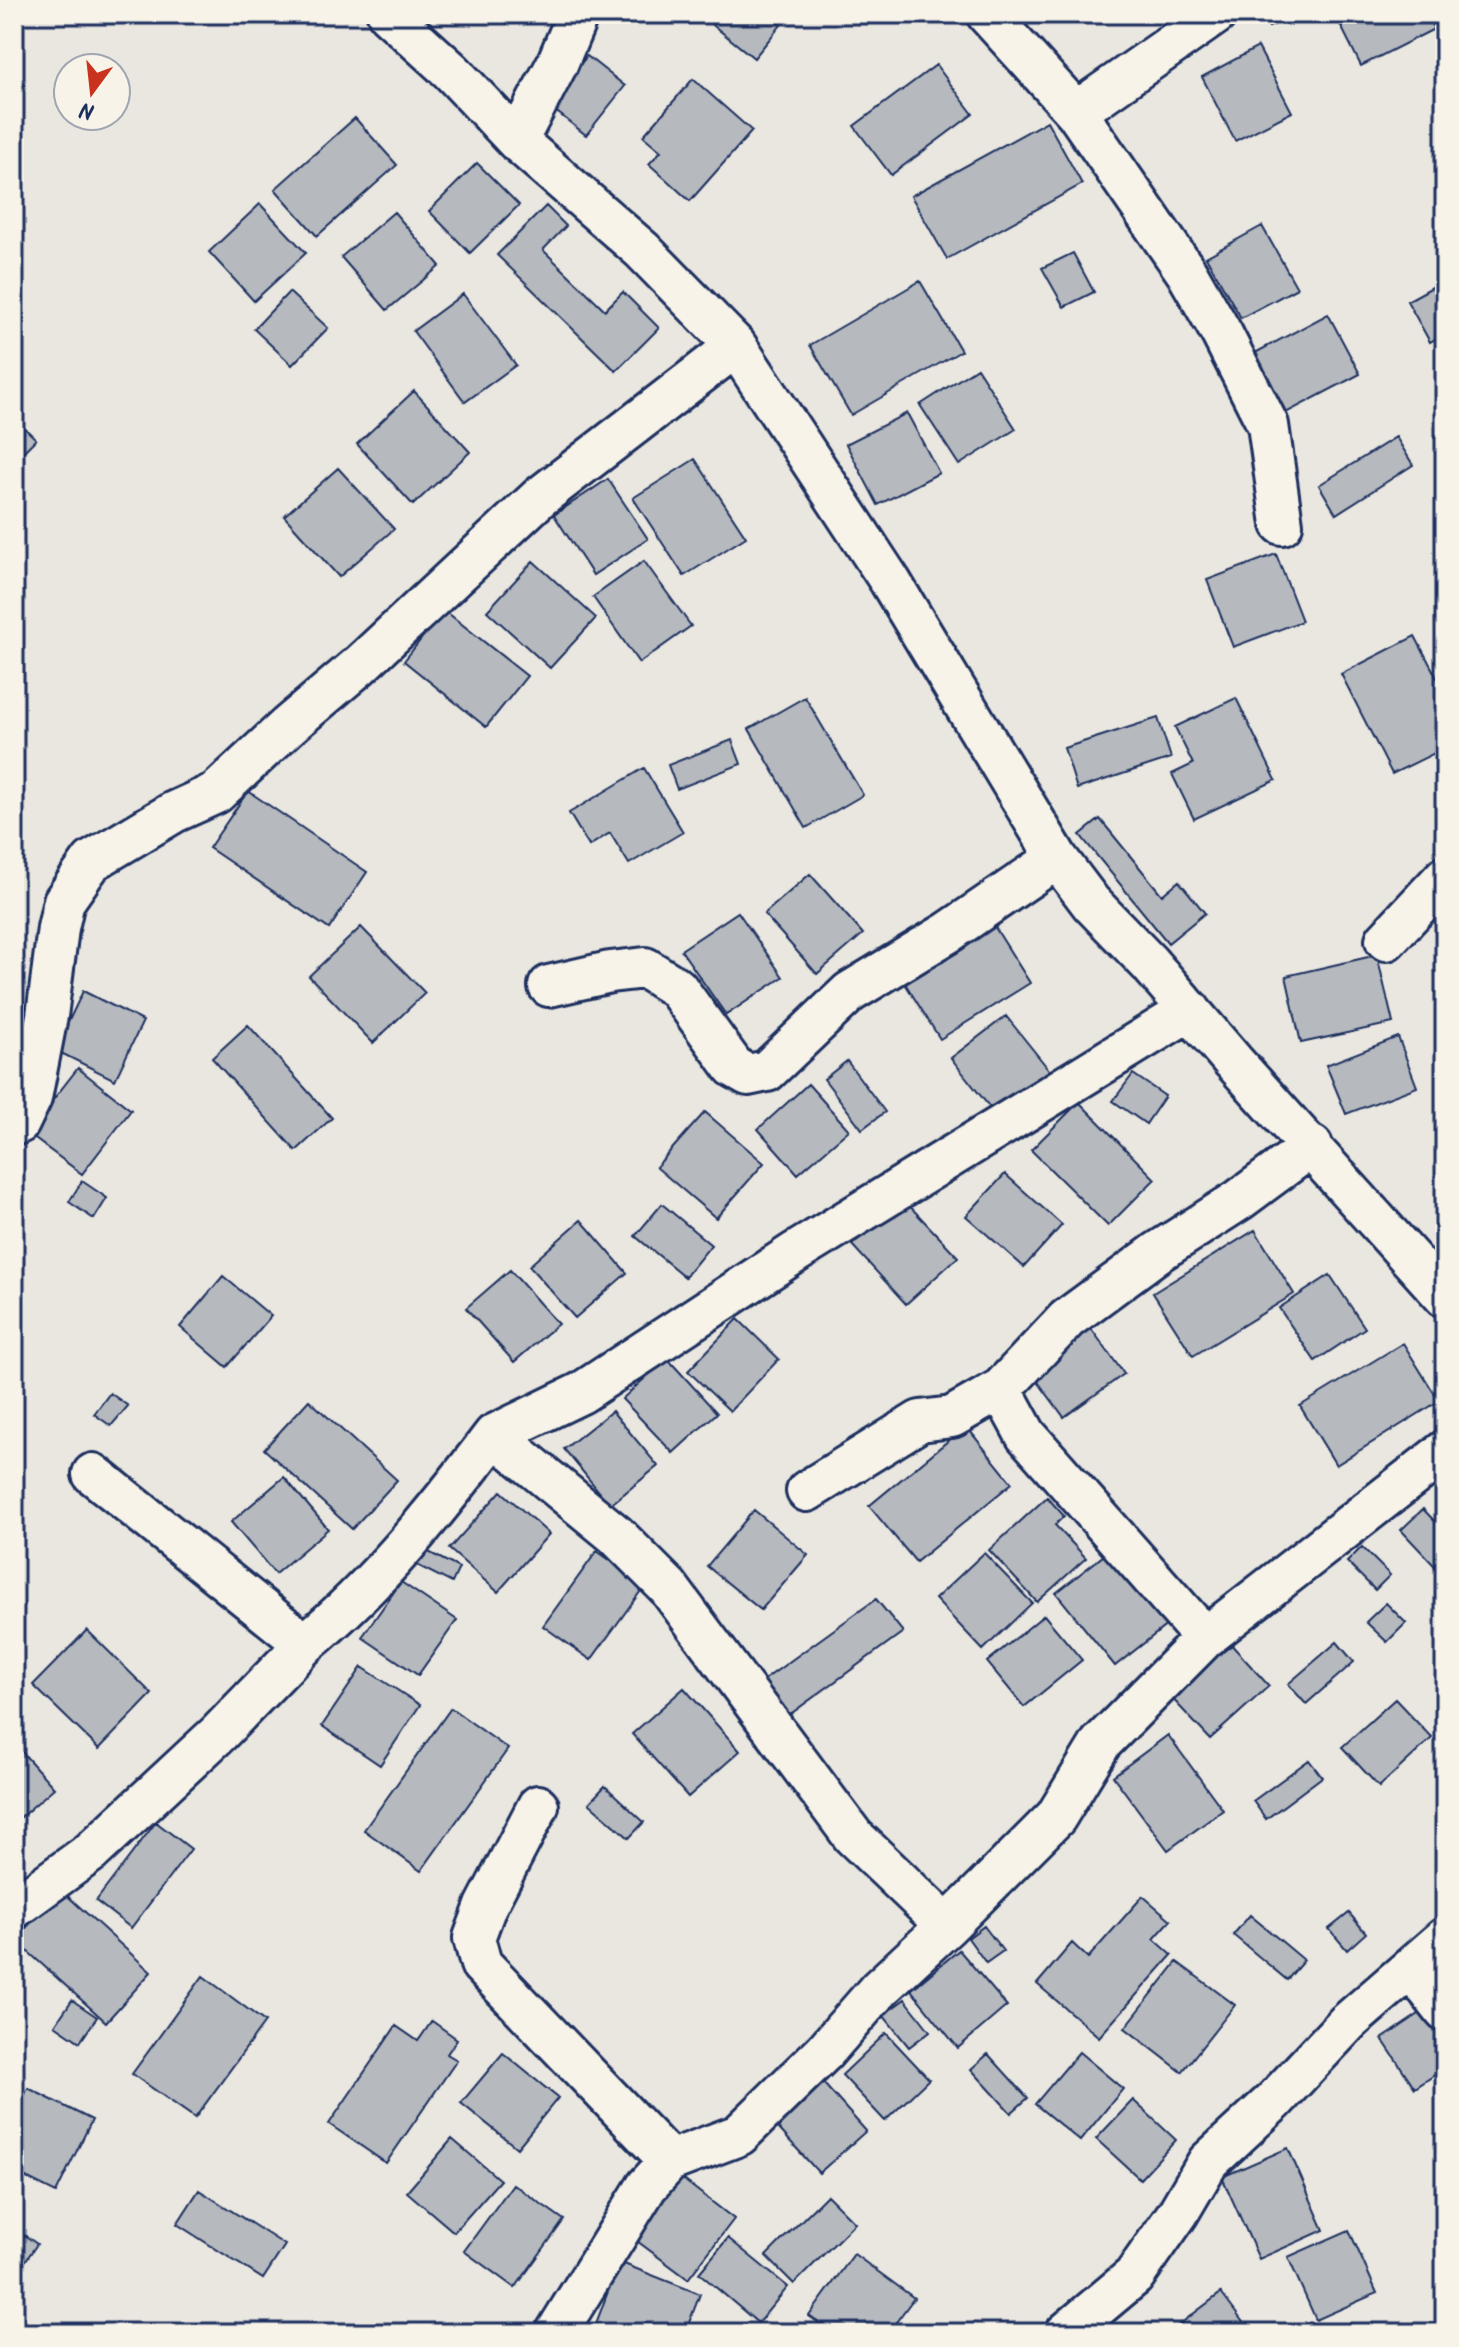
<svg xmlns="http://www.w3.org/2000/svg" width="1459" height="2347" viewBox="0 0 1459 2347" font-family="Kalam,sans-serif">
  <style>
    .building { fill: #b6babf; stroke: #1b2f5e; stroke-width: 2 }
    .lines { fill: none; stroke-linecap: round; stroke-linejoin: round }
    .street-casing { stroke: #1b2f5e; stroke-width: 46 }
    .street { stroke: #f7f3e8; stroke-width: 40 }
  </style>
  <rect width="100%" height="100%" fill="#eae7e0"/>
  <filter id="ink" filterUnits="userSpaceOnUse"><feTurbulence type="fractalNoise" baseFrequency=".0125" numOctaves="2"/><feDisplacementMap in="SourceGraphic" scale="16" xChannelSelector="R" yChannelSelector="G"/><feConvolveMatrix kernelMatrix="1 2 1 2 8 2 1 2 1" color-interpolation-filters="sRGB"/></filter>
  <g filter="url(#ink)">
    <path class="building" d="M699 14H768L781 25 754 58Z
      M1263 14H1297L1269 27Z
      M1335 14H1426L1434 29 1361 66Z
      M1258 47 1292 112 1235 141 1202 77Z
      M587 56 625 86 586 135 548 105Z
      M936 65 973 114 891 175 854 126Z
      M693 79 752 131 690 201 649 164 661 151 643 136Z
      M355 118 397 165 317 236 275 189Z
      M1047 121 1082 184 947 259 911 196Z
      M477 163 519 205 470 253 429 211Z
      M260 204 306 253 254 301 209 252Z
      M546 206 566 226 543 250 605 310 623 292 659 328 616 371 497 255Z
      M394 212 440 266 387 310 341 257Z
      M1262 226 1297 288 1241 318 1206 257Z
      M1073 253 1094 292 1064 307 1042 268Z
      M1445 280V333L1430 342 1407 301Z
      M920 281 961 351 851 415 810 345Z
      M289 292 328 328 292 365 254 329Z
      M463 294 516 365 465 402 413 331Z
      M1328 314 1360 374 1286 413 1255 353Z
      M977 368 1016 429 959 465 920 405Z
      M414 391 470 452 413 505 357 444Z
      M907 413 939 473 878 505 846 444Z
      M14 418 36 439 14 461Z
      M1396 437 1413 465 1336 514 1319 485Z
      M695 459 746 537 684 576 633 498Z
      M338 468 394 529 339 577 284 516Z
      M608 479 648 539 593 575 554 515Z
      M1276 554 1302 621 1233 647 1207 580Z
      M533 561 596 618 550 668 487 611Z
      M644 561 691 626 639 663 593 597Z
      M444 610 527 676 486 727 404 661Z
      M1415 636 1445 693V748L1392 774 1341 674Z
      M805 697 863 795 806 828 749 729Z
      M1236 698 1276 780 1194 819 1172 774 1193 764 1175 727Z
      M1158 718 1171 758 1077 789 1064 748Z
      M732 740 741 764 677 789 668 765Z
      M644 768 683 832 629 864 610 833 589 846 569 813Z
      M248 791 367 872 329 929 209 848Z
      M1100 819 1162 895 1179 881 1205 913 1168 943 1080 835Z
      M810 874 863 934 817 974 764 914Z
      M738 912 783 977 726 1015 681 950Z
      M991 921 1030 983 940 1039 901 977Z
      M361 927 425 993 373 1043 309 976Z
      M1377 955 1393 1023 1301 1043 1286 976Z
      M83 991 143 1021 115 1080 55 1050Z
      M1006 1016 1054 1076 999 1119 951 1058Z
      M248 1025 332 1118 296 1151 212 1058Z
      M1398 1037 1417 1087 1346 1114 1326 1065Z
      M847 1061 885 1112 862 1129 824 1079Z
      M78 1068 131 1110 82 1174 27 1133Z
      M1133 1074 1165 1096 1146 1124 1113 1101Z
      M808 1084 849 1130 798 1174 758 1129Z
      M1079 1102 1155 1179 1108 1226 1031 1150Z
      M705 1112 764 1163 716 1218 656 1167Z
      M1005 1174 1062 1225 1024 1267 966 1216Z
      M82 1181 107 1198 94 1219 69 1202Z
      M903 1199 958 1257 906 1304 852 1245Z
      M662 1204 711 1245 685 1277 635 1236Z
      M581 1220 627 1273 575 1318 529 1266Z
      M1255 1230 1294 1294 1193 1356 1153 1293Z
      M510 1270 558 1324 514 1362 466 1308Z
      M1330 1275 1365 1328 1315 1361 1279 1308Z
      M223 1276 271 1316 227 1367 180 1327Z
      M738 1319 779 1359 730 1411 688 1371Z
      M1090 1327 1124 1374 1064 1417 1030 1371Z
      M1403 1343 1439 1401 1336 1465 1300 1406Z
      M667 1358 717 1413 673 1453 622 1399Z
      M110 1393 128 1406 111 1426 94 1414Z
      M309 1400 397 1480 352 1529 264 1449Z
      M612 1411 658 1466 610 1505 564 1449Z
      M966 1426 1012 1483 916 1562 869 1506Z
      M284 1477 328 1529 275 1574 231 1522Z
      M501 1491 549 1534 498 1592 449 1549Z
      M1047 1497 1064 1516 1055 1525 1086 1558 1037 1602 989 1550Z
      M1423 1509 1445 1532V1577L1401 1530Z
      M754 1510 808 1555 761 1610 707 1566Z
      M419 1547 459 1568 452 1583 411 1562Z
      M1362 1547 1390 1575 1375 1590 1347 1562Z
      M597 1551 645 1585 591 1660 543 1626Z
      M1108 1552 1168 1624 1115 1666 1056 1593Z
      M984 1553 1032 1603 983 1650 935 1599Z
      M401 1582 457 1620 418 1675 362 1637Z
      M876 1599 903 1632 789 1715 764 1680Z
      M1386 1603 1406 1623 1387 1642 1366 1622Z
      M1044 1615 1082 1660 1024 1707 987 1662Z
      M87 1630 152 1694 99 1749 33 1685Z
      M1228 1641 1269 1686 1210 1739 1169 1695Z
      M1337 1642 1354 1662 1306 1704 1288 1684Z
      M362 1667 420 1705 380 1765 322 1726Z
      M684 1688 740 1751 688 1797 632 1734Z
      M1395 1699 1432 1738 1379 1787 1342 1747Z
      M451 1708 508 1749 421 1871 364 1830Z
      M1168 1735 1223 1810 1168 1850 1113 1776Z
      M14 1743 54 1788 14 1823Z
      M1309 1760 1322 1777 1266 1819 1253 1801Z
      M605 1786 644 1822 629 1838 589 1803Z
      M156 1822 191 1849 131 1928 96 1901Z
      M61 1890 151 1972 106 2022 15 1940Z
      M1143 1896 1171 1920 1154 1939 1172 1955 1099 2037 1037 1984 1072 1943 1088 1958Z
      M1349 1913 1366 1933 1347 1950 1329 1929Z
      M1250 1915 1304 1960 1287 1980 1233 1935Z
      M984 1926 1003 1951 986 1963 968 1938Z
      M959 1950 1007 2006 958 2048 911 1990Z
      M1177 1962 1235 2005 1182 2072 1125 2028Z
      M203 1976 265 2022 195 2118 132 2074Z
      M905 1999 930 2031 909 2047 883 2015Z
      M72 2000 97 2017 80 2042 55 2025Z
      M1425 2010 1445 2040V2068L1415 2088 1382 2039Z
      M432 2021 457 2039 447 2054 457 2060 386 2163 329 2124 396 2026 418 2041Z
      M886 2033 929 2079 885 2121 842 2075Z
      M1079 2052 1123 2089 1080 2141 1035 2104Z
      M503 2053 558 2098 517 2148 461 2103Z
      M988 2054 1028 2098 1011 2113 971 2069Z
      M816 2075 866 2131 819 2173 769 2118Z
      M28 2088 92 2120 56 2193 14 2172V2116Z
      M1133 2100 1176 2140 1140 2179 1096 2139Z
      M452 2139 500 2180 454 2232 407 2192Z
      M1288 2148 1324 2230 1259 2259 1222 2177Z
      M680 2177 734 2219 688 2279 633 2238Z
      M513 2184 564 2220 515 2288 464 2251Z
      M199 2190 285 2245 263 2279 177 2224Z
      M827 2195 855 2223 794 2284 766 2256Z
      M14 2228 37 2244 21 2267 14 2262Z
      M1349 2230 1377 2293 1316 2320 1288 2257Z
      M728 2238 788 2287 758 2323 699 2273Z
      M854 2254 914 2298 888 2333H858L852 2329 849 2333H833L809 2316Z
      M619 2262 700 2294 685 2333H605L594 2329Z
      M1221 2293 1251 2333H1168Z"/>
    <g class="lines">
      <defs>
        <path id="street" d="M388 14 451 71 517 141 642 250 736 346 890 581 1057 858 1091 903 1149 963 1233 1061 1445 1297
          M987 14 1076 112 1187 273 1222 334 1268 425 1282 524
          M1076 112 1216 14
          M517 141 557 64 578 14
          M1386 940 1445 877
          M549 986 610 972 645 968 677 988 734 1067 748 1075 767 1071 850 992 949 932 1057 858
          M14 1125 19 1123 31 1098 47 1016 58 928 64 901 92 861 174 812 216 793 288 726 360 665 540 497 736 346
          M1001 1389 1026 1435 1205 1638
          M494 1435 581 1393 796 1252 1190 1010
          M807 1491 920 1421 952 1417 1001 1389 1067 1319 1158 1252 1239 1200 1312 1146
          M305 1644C378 1584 437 1510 494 1435L616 1535 668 1587 853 1836 947 1926
          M538 1806 486 1906 474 1938 481 1964 670 2161
          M14 1908 91 1852 219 1733 305 1644 93 1474
          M1409 1970 1427 1988 1445 2011
          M556 2333 647 2186 670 2161 739 2135 825 2051 879 1989 947 1926 1056 1817 1101 1743 1205 1638 1445 1451
          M1066 2333 1134 2276 1178 2213 1208 2162 1275 2100 1347 2023 1445 1938"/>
      </defs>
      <use href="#street" class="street-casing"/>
      <use href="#street" class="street"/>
    </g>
  </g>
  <rect width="1459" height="2347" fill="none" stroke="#f7f3e8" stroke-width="48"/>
  <rect x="24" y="24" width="1411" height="2299" fill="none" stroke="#1b2f5e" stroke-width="3" filter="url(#ink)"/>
  <g transform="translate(92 92) rotate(195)"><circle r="38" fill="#f7f3e8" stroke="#9fa5b1" stroke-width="2"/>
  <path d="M0-6L14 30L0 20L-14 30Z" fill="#c8321e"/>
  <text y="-12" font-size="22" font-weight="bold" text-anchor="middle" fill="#1b2f5e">N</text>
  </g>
</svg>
